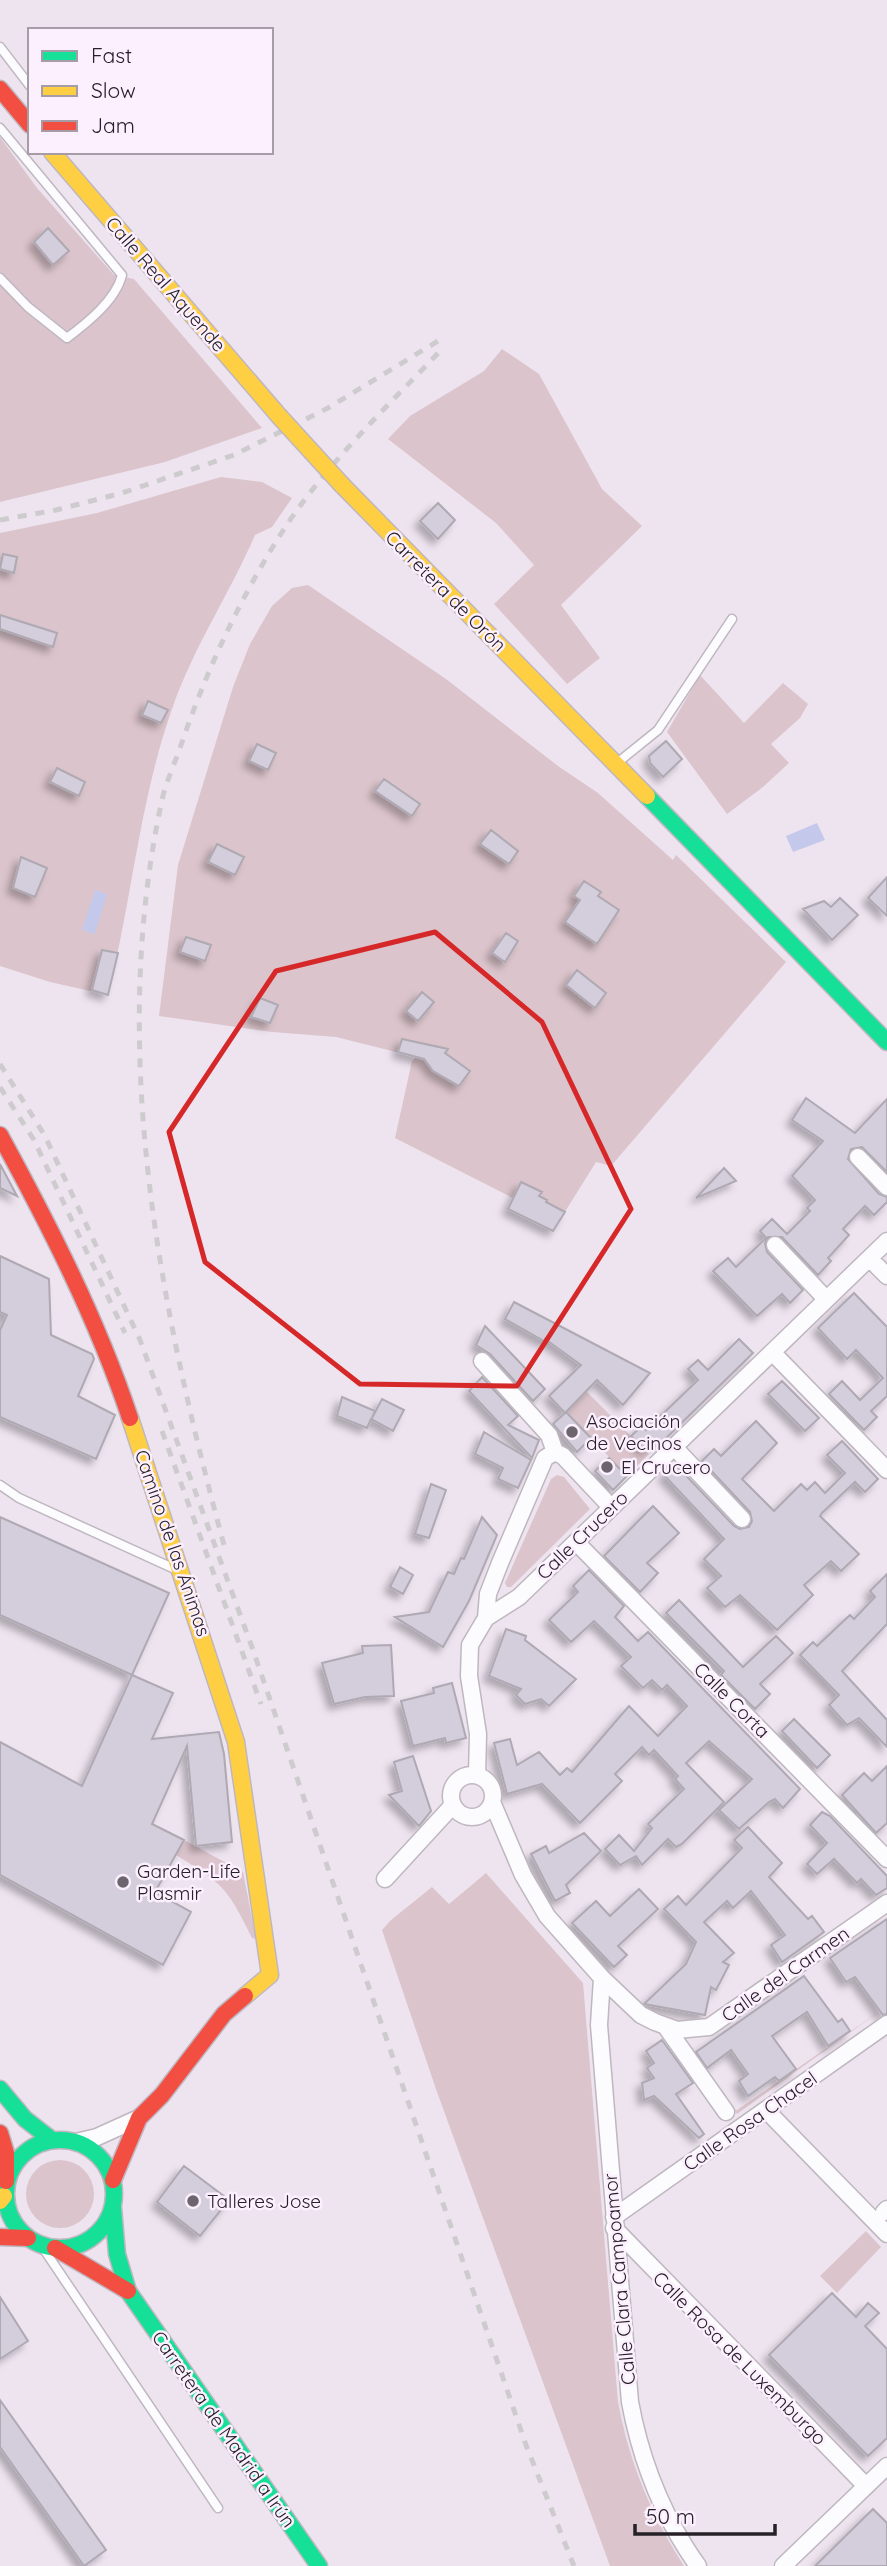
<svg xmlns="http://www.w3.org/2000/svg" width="887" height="2566" viewBox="0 0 887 2566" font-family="Quicksand,sans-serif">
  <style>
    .green { fill: #dbc4cb }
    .water { fill: #c4c9eb }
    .building { fill: #d4cddb; stroke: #aea9b2; stroke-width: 2; filter: url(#shadow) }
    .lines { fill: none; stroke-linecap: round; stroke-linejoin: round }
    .lane-casing { stroke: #bfb7c0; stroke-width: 11 }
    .street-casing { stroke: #bfb7c0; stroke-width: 19 }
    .fast-casing { stroke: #bfb7c0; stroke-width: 19 }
    .slow-casing { stroke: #bfb7c0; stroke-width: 19 }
    .jam-casing { stroke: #bfb7c0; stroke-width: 19 }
    .lane { stroke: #fcfbfd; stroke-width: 8 }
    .street { stroke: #fcfbfd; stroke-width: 16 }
    .fast { stroke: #16e098; stroke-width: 16 }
    .slow { stroke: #ffcf43; stroke-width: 16 }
    .jam { stroke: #f24e42; stroke-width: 16 }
    .rail { stroke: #cecbce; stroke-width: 5; stroke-dasharray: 9 9; stroke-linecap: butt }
    .slow-bridge-casing { stroke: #bfb7c0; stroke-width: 19; stroke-linecap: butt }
    .slow-bridge { stroke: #ffcf43; stroke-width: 16 }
    .marked { fill: none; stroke: #d62828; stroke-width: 5; stroke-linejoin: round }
    .poi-dot { fill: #6c656d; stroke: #fceffe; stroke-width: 2.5 }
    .labels { text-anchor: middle; stroke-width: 5; stroke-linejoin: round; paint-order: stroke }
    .street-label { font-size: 19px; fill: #262027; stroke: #fceffe }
    .poi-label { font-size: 19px; fill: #262027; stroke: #fceffe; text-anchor: start }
  </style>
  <defs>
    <filter id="shadow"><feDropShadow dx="-5.5" dy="5.5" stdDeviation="3.5" flood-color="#0004"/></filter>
  </defs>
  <rect width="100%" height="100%" fill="#eee4f0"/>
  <path class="green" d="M0 137 37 188 114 275 134 279 262 428 165 462 0 502Z
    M502 349 539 374 602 489 642 526 561 605 600 658 567 684 494 604 534 565 496 523 388 439 410 416 484 371Z
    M221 477 262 482 292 498 272 527 255 535C229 595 194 646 172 709 139 802 132 900 108 995L50 982 0 966V533L97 513Z
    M308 585 446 679 558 766 598 793 673 860 676 855 786 962 611 1166 596 1162 553 1231 508 1209 513 1198 395 1138 412 1061 416 1057 336 1037 272 1032 159 1016 178 865 233 687 250 644 272 606 292 588Z
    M700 675 744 723 783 683 808 704 800 718 771 744 789 763 763 787 727 814 667 732Z
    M586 1391 649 1454 627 1476 567 1412Z
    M557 1475 564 1477 590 1509 511 1587H507L505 1583 551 1479Z
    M184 1840 243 1872 256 1939 252 1938C227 1887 223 1884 176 1855Z
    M486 1873 583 1983 618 2402C629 2462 651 2515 684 2566H610L437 2092 382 1930 391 1920 432 1887 449 1904Z
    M880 2011 737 2114 733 2109 737 2110Z
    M26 2194a34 34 0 1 1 68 0a34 34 0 1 1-68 0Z
    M866 2231 881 2247 837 2293 820 2276Z"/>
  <path class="water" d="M817 823 825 840 793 852 786 836Z
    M95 890 107 894 95 934 82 930Z"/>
  <path class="building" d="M48 228 69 251 53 265 34 242Z
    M438 503 455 520 438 539 420 521Z
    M3 554 17 557 14 573 0 569Z
    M0 615 57 633 53 647 0 629Z
    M148 701 168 710 161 723 142 715Z
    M666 741 682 759 663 777 650 763 649 756Z
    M257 744 276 753 268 770 249 761Z
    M57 768 85 782 79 796 50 782Z
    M384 779 420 804 412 816 375 791Z
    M491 830 518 851 509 864 480 844Z
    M217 844 244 857 235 875 208 862Z
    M21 857 47 868 35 897 13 888Z
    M887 877V916L868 898Z
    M584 881 601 892 598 896 619 910 597 944 565 922 580 900 574 896Z
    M840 898 858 915 832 940 803 909 824 901 831 907Z
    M506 933 518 941 505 962 492 953Z
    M186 937 211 945 205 961 180 952Z
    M102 950 118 953 108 995 92 990Z
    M577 970 606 993 595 1008 566 985Z
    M422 992 434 1002 418 1021 406 1011Z
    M260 998 278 1005 270 1023 251 1017Z
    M402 1039 448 1049 445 1053 470 1071 459 1086 433 1071 424 1059 398 1052Z
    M806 1098 855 1133 887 1099V1172L862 1147 851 1149 848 1159 879 1194 887 1197V1202L874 1215 865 1206 843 1229 849 1235 828 1258 831 1261 818 1275 782 1237H768L765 1243 767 1252 803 1290 790 1303 782 1294 757 1316 713 1271 728 1258 736 1267 766 1238 760 1231 772 1219 787 1234 810 1211 807 1208 815 1200 792 1176 823 1141 792 1120Z
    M0 1164 17 1196 0 1188Z
    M724 1168 736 1181 696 1198Z
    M521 1182 542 1192 539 1196 547 1200 546 1202 565 1212 553 1231 508 1209Z
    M0 1256 49 1279 51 1335 92 1354 94 1359 78 1396 115 1415 96 1459 0 1417V1330L7 1315 0 1312Z
    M854 1293 887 1327V1396L871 1411 877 1417 864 1430 829 1394 842 1381 860 1400 883 1378 856 1350 847 1359 818 1328Z
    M514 1302 600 1347 650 1373 623 1405 597 1380 565 1413 549 1396 581 1365 545 1339 544 1341 505 1319Z
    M485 1326 545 1389 533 1401 490 1354 476 1345Z
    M739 1339 753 1353 660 1444 656 1440 645 1450 631 1436 642 1426 646 1430 698 1380 688 1369 698 1360 708 1370Z
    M482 1377 518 1416 508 1425 539 1440 532 1458 469 1391Z
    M782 1381 819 1418 805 1431 768 1394Z
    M342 1397 375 1411 372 1418 382 1399 404 1410 393 1431 371 1419 367 1428 337 1416Z
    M566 1412 591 1438 577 1452 553 1424Z
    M756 1421 777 1443 742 1479 774 1511 801 1484 807 1490 815 1482 825 1493 845 1473 827 1455 842 1441 878 1479 865 1492 855 1482 822 1513 820 1516 859 1554 841 1571 831 1561 804 1585 813 1595 777 1630 740 1595 725 1607 707 1588 721 1576 704 1559 724 1539 664 1475 675 1464 734 1526 740 1529 749 1527 752 1521 750 1512 702 1461 714 1449 721 1456Z
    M484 1432 531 1460 518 1488 498 1479 503 1468 475 1454Z
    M609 1458 627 1476 613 1490 595 1471Z
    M431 1484 446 1490 429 1538 415 1534Z
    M653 1506 679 1533 647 1563 658 1573 640 1592 604 1556Z
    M0 1517 169 1593 132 1675 0 1615Z
    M482 1517 497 1535 469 1601 443 1647 395 1617 429 1612 448 1572 454 1574 461 1558 464 1559Z
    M400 1567 413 1575 403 1594 390 1587Z
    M589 1570 624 1606 615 1617 638 1641 648 1632 800 1789 783 1808 775 1799 769 1802 739 1829 719 1810 752 1779 709 1741 686 1763 724 1802 682 1844 676 1847 668 1839 642 1865 636 1856 620 1865 605 1849 619 1835 634 1851 652 1828 648 1824 684 1789 675 1779 678 1776 654 1750 649 1755 642 1747 615 1774 622 1781 580 1823 542 1784 507 1794 494 1743 510 1739 517 1765 539 1752 560 1775 567 1768 572 1772 629 1706 658 1736 687 1706 667 1685 662 1690 652 1680 643 1688 621 1666 631 1657 594 1621 571 1642 549 1620 578 1592 573 1586Z
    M887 1574V1624L842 1671 887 1720V1747L859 1718 847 1725 829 1705 839 1695 800 1655 813 1642 817 1646 850 1615 854 1619 875 1597 870 1591Z
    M679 1600 743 1667 776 1636 793 1653 760 1684 770 1694 755 1709 721 1675 724 1671 666 1613Z
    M506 1629 526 1636 525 1640 576 1679 549 1706 541 1699 525 1704 516 1695 521 1689 489 1676Z
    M391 1645 394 1696 365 1697 334 1704 322 1663 363 1653 362 1646Z
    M132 1675 173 1693 152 1739 219 1732 224 1754 232 1842 196 1846 187 1746 152 1824 184 1840 155 1892 191 1912 163 1965 0 1875V1742L82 1786Z
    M452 1683 466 1738 446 1743 445 1738 413 1746 401 1701 434 1693 433 1688Z
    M794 1719 830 1755 817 1768 782 1731Z
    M413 1756 431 1811 419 1826 389 1795 402 1791 394 1762Z
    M887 1766V1823L876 1833 842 1795 864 1773 872 1781Z
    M822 1812 830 1816 887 1876V1888L876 1895 861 1879 857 1883 834 1859 817 1874 807 1864 827 1843 810 1825Z
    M748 1827 782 1863 769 1877 808 1919 812 1916 824 1932 782 1962 771 1945 785 1935 751 1891 733 1908 727 1901 704 1922 734 1953 723 1962 729 1965 716 1990 711 1987 705 2015 644 2004 686 1964 696 1942 664 1909 678 1896 686 1905 742 1848 734 1840Z
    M584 1833 601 1851 566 1885 570 1893 555 1901 531 1854 546 1846 549 1853Z
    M639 1889 658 1909 618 1946 627 1955 614 1967 572 1923 596 1901 610 1916Z
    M887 1919V2014L883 2015 855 1977 846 1982 830 1958Z
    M804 1976 838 2022 842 2019 850 2031 828 2046 807 2012 772 2036 796 2069 779 2081 775 2077 748 2096 739 2081 748 2074 731 2050 707 2068 696 2052Z
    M662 2040 693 2083 676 2094 704 2134 699 2138 654 2096 644 2100 642 2083 654 2078 647 2068 654 2063 646 2051Z
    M184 2166 229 2200 200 2236 157 2202Z
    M832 2293 856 2317 868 2303 879 2313 865 2326 887 2349V2438L868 2456 769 2355Z
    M0 2297 28 2341 0 2359Z
    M0 2400 106 2550 84 2566 0 2447Z
    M873 2509 887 2523V2566H815Z"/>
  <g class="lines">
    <defs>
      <path id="lane" d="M0 47 30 86
        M0 128 122 275C116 300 87 323 67 338L28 307 0 278
        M617 763 658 730 732 619
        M0 1485 19 1498 177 1570
        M41 2245 218 2508"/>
      <path id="street" d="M858 1157 887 1187
        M775 1245 826 1299
        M877 1266 887 1276
        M772 1352 887 1470
        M482 1361 549 1435 555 1452
        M674 1447 742 1519
        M576 1542 887 1859
        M486 1618 519 1597 887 1241
        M477 1775 478 1734 469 1676 470 1645 486 1618 488 1594 500 1563 545 1458 555 1452 563 1456 611 1507
        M451 1796a21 21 0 1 1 42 0a21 21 0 1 1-42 0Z
        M492 1802 523 1875 547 1916 602 1978 641 2015 655 2022 677 2030 709 2027 887 1903
        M385 1879 453 1805
        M602 1978 599 2025 630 2402C641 2461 663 2517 698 2566
        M666 2027 726 2112
        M766 2110 887 2234
        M76 2142 97 2137 139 2118
        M884 2212 887 2209
        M614 2217 887 2024
        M614 2228 866 2486
        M783 2566 887 2466"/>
      <path id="fast" d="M647 796 887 1042
        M0 2089 25 2119 52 2140
        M6 2194a54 54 0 1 1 108 0a54 54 0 1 1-108 0Z
        M113 2208 117 2254 128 2291 319 2566"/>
      <path id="slow" d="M52 152 279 416
        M342 485 647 796
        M130 1418 236 1742 270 1975 245 1996
        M0 2201 4 2196"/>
      <path id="jam" d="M0 89 30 125
        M0 1135C50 1227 97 1319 130 1418
        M0 2133 6 2153V2181
        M113 2180 139 2118 162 2095 224 2014 245 1996
        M0 2237 28 2238
        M55 2248 128 2291"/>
    </defs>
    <use href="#lane" class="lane-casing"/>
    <use href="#street" class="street-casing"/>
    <use href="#fast" class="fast-casing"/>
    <use href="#slow" class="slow-casing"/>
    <use href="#jam" class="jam-casing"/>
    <use href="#lane" class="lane"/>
    <use href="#street" class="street"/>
    <use href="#fast" class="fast"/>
    <use href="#slow" class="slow"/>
    <use href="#jam" class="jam"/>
    <path class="rail" d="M0 520 56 510 122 493 234 455 328 408 438 341
      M0 1064 45 1136 140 1340 253 1650 526 2445 574 2566
      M0 1087 34 1140 125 1333
      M162 1431 261 1704
      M224 1545C159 1305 108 1048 162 800 166 782 175 763 181 745 207 669 241 596 284 529 328 462 388 406 443 348"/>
    <defs>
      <path id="slow-bridge" d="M279 416 342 485"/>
    </defs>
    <use href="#slow-bridge" class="slow-bridge-casing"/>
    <use href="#slow-bridge" class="slow-bridge"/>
  </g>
  <path class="marked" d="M435 932 542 1022 631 1209 517 1386 360 1384 205 1262 169 1132 276 971Z"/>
  <g class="poi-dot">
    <circle cx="572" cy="1432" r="7"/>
    <circle cx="607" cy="1467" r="7"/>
    <circle cx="123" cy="1882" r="7"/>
    <circle cx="193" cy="2201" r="7"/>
  </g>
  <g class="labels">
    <g class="street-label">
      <text transform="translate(166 284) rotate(49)" y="7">Calle Real Aquende</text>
      <text transform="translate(446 591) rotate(45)" y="7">Carretera de Orón</text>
      <text transform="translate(582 1535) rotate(-44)" y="7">Calle Crucero</text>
      <text transform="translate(173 1543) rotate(71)" y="7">Camino de las Ánimas</text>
      <text transform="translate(732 1700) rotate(45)" y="7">Calle Corta</text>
      <text transform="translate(785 1974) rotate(-35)" y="7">Calle del Carmen</text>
      <text transform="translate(750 2121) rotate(-35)" y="7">Calle Rosa Chacel</text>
      <text transform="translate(619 2279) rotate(-95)" y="7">Calle Clara Campoamor</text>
      <text transform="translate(740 2358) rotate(45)" y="7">Calle Rosa de Luxemburgo</text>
      <text transform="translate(224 2429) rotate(55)" y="7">Carretera de Madrid a Irún</text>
    </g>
    <g class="poi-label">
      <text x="586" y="1428">Asociación<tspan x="586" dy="22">de Vecinos</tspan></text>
      <text x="621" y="1474">El Crucero</text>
      <text x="137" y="1878">Garden-Life<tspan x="137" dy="22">Plasmir</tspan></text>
      <text x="207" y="2208">Talleres Jose</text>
    </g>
  </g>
  <rect x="28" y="28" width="245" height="126" fill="#fceffe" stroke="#a69ca8" stroke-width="2"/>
  <rect x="42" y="51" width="35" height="10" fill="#16e098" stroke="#a69ca8" stroke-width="2"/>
  <text x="91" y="63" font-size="21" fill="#262027">Fast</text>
  <rect x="42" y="86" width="35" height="10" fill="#ffcf43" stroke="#a69ca8" stroke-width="2"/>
  <text x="91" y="98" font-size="21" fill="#262027">Slow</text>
  <rect x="42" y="121" width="35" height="10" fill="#f24e42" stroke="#a69ca8" stroke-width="2"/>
  <text x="91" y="133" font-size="21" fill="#262027">Jam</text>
  <path d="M635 2524v10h140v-10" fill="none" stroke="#262027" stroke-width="3.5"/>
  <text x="646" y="2524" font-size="21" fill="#262027" stroke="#fceffe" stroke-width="5" paint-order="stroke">50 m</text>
</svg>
